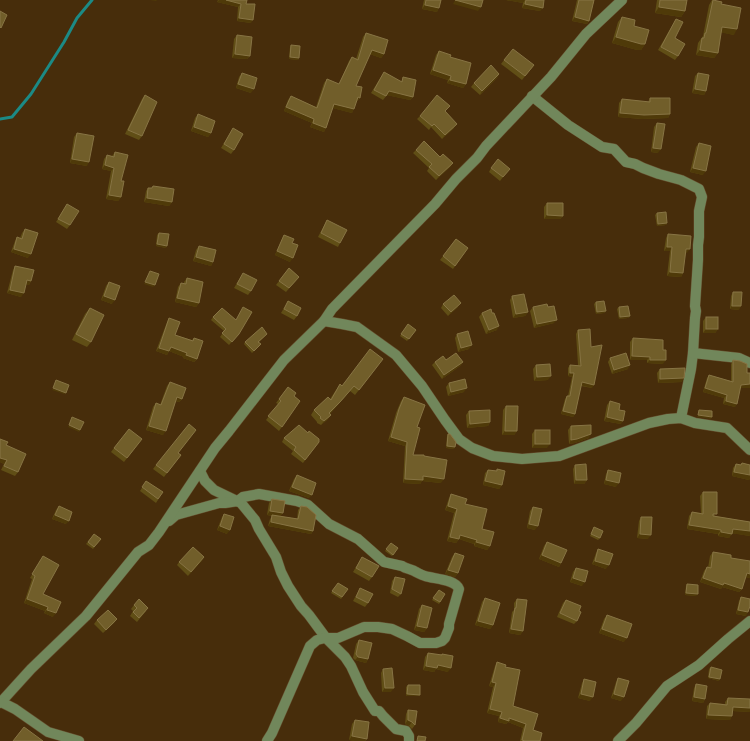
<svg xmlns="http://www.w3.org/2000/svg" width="750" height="741" font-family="'Fira Sans Condensed',sans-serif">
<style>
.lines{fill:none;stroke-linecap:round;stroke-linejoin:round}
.stream{stroke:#1c8a85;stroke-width:3}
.minor-casing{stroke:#644b2b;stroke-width:11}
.minor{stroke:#71875b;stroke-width:10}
.wall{fill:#604e16}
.shaded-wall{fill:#4f3a09}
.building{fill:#715e2a;stroke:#877444}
</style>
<rect width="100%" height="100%" fill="#472d0b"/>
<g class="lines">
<polyline class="stream" points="0,119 12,117 31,94 64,42 77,18 92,0"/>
<g class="minor-casing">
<g id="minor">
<polyline points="532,96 568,125 602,147 614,149 626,162 635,164 643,168 659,174 681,180 699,189 702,197 699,211 699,237 698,245 698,260 695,306 696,311 695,318 693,353 691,369 681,418"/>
<polyline points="324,321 342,324 357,327 396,355 422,386 445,420 459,439 472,448 493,456 522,459 559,456 649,423 668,419 681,418 695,423 727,428 750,450"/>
<polyline points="693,353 739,358 750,363"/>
<polyline points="200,471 205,481 214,490 241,503 255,520 259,529 276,557 281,572 288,586 301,606 309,615 326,638 345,657 351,666 363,692 375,711 379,711 383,716 396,729 406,731 409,736 409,741"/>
<path d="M 169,521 L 176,515 L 219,503 L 225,503 L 238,501 L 243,497 L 259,494 L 297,501 L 308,505 L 329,524 L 358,539 L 384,562 L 402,566 C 406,569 412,569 416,572 C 420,574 421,575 425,576 C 434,579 455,579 459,589 L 449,624 L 449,628 L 445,638 L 442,641 L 436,643 L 420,643 L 407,636 L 392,629 L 378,627 L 364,627 L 338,638 L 325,638 L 317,640 L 310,646 L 272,733 L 267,741"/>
<polyline points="1,702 31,669 86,616 138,552 149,545 159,532 215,448 229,431 284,360 324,321 332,309 435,204 456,179 477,158 486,146 551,77 586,34 622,0"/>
<polyline points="0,703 1,702 15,709 48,732 79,741"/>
<polyline points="618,741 636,723 667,686 699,665 728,639 750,621"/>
</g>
</g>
<use href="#minor" class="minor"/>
</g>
<g class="wall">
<polygon points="218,0 247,0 246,4 251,23 237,21 238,7 217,2"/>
<polygon points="424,0 441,0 437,12 422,9"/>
<polygon points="506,0 544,0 540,11 522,8 523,3"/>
<polygon points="577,0 594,0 589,21 587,24 572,21"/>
<polygon points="657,0 687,0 685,11 681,17 655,13"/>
<polygon points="712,0 721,4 734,35 721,32 718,53 714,58 696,55 698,43 703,36 709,5"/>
<polygon points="622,17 634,26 645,44 641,50 637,50 612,43 618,22"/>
<polygon points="676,19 675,38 678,56 675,60 658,50"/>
<polygon points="366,33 384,54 381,58 370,54 356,86 360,98 357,101 356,101 352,113 333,108 324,132 310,127 312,123 284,111 288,100 291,96 316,107 324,83 327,79 339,84 349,61 352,57 356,59 363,37"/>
<polygon points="237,35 250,56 247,59 232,58 234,39"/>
<polygon points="291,45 299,58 298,60 289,59 290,47"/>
<polygon points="439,51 450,57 466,84 463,88 447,83 448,80 430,74 436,55"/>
<polygon points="504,60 534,65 522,80 501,64"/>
<polygon points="384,72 401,82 403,77 413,97 410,100 387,95 383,100 371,93"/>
<polygon points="242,73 251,93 236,88 239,77"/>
<polygon points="698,73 706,91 704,95 692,93 695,76"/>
<polygon points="499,74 497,78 480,95 471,87 474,83"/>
<polygon points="145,95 142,136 139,140 125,134 142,99"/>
<polygon points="650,98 670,114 668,118 642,119 618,117 619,103 622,99 648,102"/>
<polygon points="445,111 454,128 442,139 431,127 429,130 417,119 420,116"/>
<polygon points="198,114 211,133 208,137 191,131 195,118"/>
<polygon points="657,123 658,153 651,152 654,127"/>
<polygon points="233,128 234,150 231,154 221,148"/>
<polygon points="77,133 87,166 70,163 74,137"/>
<polygon points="699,143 703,175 690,172 696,147"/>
<polygon points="416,150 440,157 453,163 450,167 436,180 427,171 429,168 413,153"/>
<polygon points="115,152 121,181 121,197 118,201 106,199 111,171 102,169 104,159 107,155 112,156"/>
<polygon points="491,168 507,172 500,181 489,172"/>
<polygon points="153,186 172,202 169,206 144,202 146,191 148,188 152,188"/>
<polygon points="547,203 563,216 560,219 544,219 544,207"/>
<polygon points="67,204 70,225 67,229 56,222"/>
<polygon points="657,213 667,223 666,225 657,226 655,215"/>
<polygon points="327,220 340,243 338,247 318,237"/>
<polygon points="25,229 28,258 11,252 15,241 17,237 20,238 22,233"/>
<polygon points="159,233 166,248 156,246 157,235"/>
<polygon points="668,234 687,253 685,253 683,273 681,277 667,276 670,251 664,251 666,238"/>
<polygon points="284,235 292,243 290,262 275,255 282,239"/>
<polygon points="456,239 468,248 453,269 440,260"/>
<polygon points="199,246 213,262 211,266 193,261 196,250"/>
<polygon points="15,266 31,281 29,285 26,284 21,297 7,293 13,270"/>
<polygon points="289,268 299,277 286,292 276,285"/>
<polygon points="243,273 251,291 248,295 234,288"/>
<polygon points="187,278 199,303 196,307 175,302 178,287 181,283 184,284 184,282"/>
<polygon points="109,282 112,304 101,300 106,286"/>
<polygon points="733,292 739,310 730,309 731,296"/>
<polygon points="512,296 528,312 525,316 513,318 510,300"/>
<polygon points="288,301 297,316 294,320 281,313"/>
<polygon points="596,302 606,311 604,313 596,314 594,304"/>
<polygon points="443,304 458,307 448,316 441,308"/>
<polygon points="533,307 548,307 554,323 534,328 530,311"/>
<polygon points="619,307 630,316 628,318 619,319 617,309"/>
<polygon points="90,308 91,342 87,347 72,340 85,314"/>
<polygon points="482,313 497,330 486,334 479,317"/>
<polygon points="213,317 239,334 229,345 220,337 224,331 211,320"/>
<polygon points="706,317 718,329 715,333 703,333 703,321"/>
<polygon points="169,318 175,335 192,340 194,338 197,359 194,362 183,358 184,357 169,351 167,355 156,351 167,322"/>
<polygon points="408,324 416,330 407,341 400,336"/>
<polygon points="578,330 592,388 581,386 575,414 573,417 561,414 565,399 567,396 568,396 572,377 568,376 568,368 570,365 578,365 576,334"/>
<polygon points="267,334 259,342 261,344 252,353 244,344 245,342"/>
<polygon points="457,334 469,349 458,352 455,338"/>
<polygon points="633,338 663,364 647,363 647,360 630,360 630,342"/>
<polygon points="610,358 628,369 612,374 608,362"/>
<polygon points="383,359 355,395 350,391 336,407 330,414 331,415 327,420 321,425 317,423 317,422 311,415 314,410 330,399 340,384 342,386"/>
<polygon points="446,360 463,362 460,366 442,379 432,365 435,362"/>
<polygon points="733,360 747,373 750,388 740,388 735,407 723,404 724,398 703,392 707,378 709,375 731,381 731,364"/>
<polygon points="536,365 548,380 534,381 533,369"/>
<polygon points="660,369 682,382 658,383 657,373"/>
<polygon points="170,382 182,399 179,402 175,401 163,435 146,430 153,407 156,403 160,405 167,386"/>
<polygon points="449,383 464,392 448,396 446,387"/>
<polygon points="288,387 294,396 300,401 279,431 266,420 278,404 276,403"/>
<polygon points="404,397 417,427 413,455 424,456 441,483 422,481 420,484 403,483 405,446 388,441 396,413 401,401"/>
<polygon points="610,401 619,410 621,424 604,421 607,405"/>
<polygon points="506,406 517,431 514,435 502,435 503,410"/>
<polygon points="469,411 490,422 488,426 467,428 466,415"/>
<polygon points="571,426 589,438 575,443 569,444 568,430"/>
<polygon points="196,430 178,453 181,455 164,477 153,469 156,465"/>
<polygon points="535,430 547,448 532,448 532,434"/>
<polygon points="308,433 319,442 303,463 291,454 293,451 282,442 284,438"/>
<polygon points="448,434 454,449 446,448 447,436"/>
<polygon points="142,439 124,462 111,452 114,448"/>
<polygon points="6,445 18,472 15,476 1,470 4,464 0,462"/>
<polygon points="742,463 750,465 750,478 749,480 732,476 733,468 736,464 740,465"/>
<polygon points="575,465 587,480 584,484 574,484 573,469"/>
<polygon points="497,469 502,485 499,489 483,485 485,473 488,470 496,471"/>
<polygon points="608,470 616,487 604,484 606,474"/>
<polygon points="297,475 309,498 289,491 294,479"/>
<polygon points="146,481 163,492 156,503 140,491"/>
<polygon points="703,492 715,516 750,522 750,536 732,533 729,538 718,536 718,534 687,529 689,516 692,512 701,513 700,496"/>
<polygon points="451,494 465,504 482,529 490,546 487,550 474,546 474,544 459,539 456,543 447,541 454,513 445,510 449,498"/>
<polygon points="272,499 283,513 280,516 297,519 298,510 301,506 313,531 311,534 268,526 270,519 272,516 267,515 269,503"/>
<polygon points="59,506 66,524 52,519 56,510"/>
<polygon points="533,507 535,530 527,528 530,511"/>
<polygon points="224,514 227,534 217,530 222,517"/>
<polygon points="641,517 648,539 637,538 639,521"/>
<polygon points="594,527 600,538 598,540 590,536"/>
<polygon points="94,534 101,539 93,549 86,544"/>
<polygon points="547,542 561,563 559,567 539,559 544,546"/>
<polygon points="391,543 398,548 392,556 385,551"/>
<polygon points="598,549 606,569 592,564 596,553"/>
<polygon points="713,552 731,558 750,578 745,577 742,589 739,592 722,587 721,589 700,582 704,571 707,567 708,568 710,556"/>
<polygon points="455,553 458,573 455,577 445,574 452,557"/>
<polygon points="43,556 43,594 53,617 44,613 45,611 24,603 32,579 30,578"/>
<polygon points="204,557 188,576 177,565 179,562"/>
<polygon points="362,557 372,577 369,581 353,572"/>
<polygon points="576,568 582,586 570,582 573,572"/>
<polygon points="395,577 401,594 398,597 390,593 392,581"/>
<polygon points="338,583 348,589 341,599 331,593"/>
<polygon points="687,584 696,596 685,595 686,586"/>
<polygon points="360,588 368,603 365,607 353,601"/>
<polygon points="439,590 445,594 439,604 432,600"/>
<polygon points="741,597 746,616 736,614 739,601"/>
<polygon points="485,598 493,625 490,629 475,625 482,602"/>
<polygon points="517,599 523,631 520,635 509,633 512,612 514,610 514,603"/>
<polygon points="566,600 579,611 577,621 574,624 557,617 563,603"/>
<polygon points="134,605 146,611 137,622 130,616 133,611 131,609"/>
<polygon points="422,605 427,628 424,632 414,630 419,609"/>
<polygon points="607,615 624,642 599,633 604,619"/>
<polygon points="117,619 114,623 103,633 94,624 97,620"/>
<polygon points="359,640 368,659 366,663 355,660 353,658 356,644"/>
<polygon points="428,653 441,655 442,654 448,672 436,669 434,672 423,670 425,657"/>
<polygon points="497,662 505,667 513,706 533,730 540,741 520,741 523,728 508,722 506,724 498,722 499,716 487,713 493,687 489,686 495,666"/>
<polygon points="711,667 719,681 708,678 709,669"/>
<polygon points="383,669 391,692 382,692 381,673"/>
<polygon points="618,678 621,701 611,698 616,682"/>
<polygon points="584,679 590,701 578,698 582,683"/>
<polygon points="696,684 705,699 703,703 692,701 694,688"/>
<polygon points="408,685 420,695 418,696 406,696 406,687"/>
<polygon points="728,698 750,712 733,711 730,720 706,719 707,706 710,703 725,704 725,702"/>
<polygon points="408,710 415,725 412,729 409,726 405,724 406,714"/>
<polygon points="355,720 367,739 365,741 355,741 349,740 352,724"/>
</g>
<g class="shaded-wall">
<polygon points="150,0 157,0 156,1"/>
<polygon points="219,0 226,0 241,4 238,7 217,2"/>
<polygon points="455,0 481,7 478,11 453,4"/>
<polygon points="506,0 525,0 523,3"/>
<polygon points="525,4 543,8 540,11 522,8"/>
<polygon points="425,5 439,8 437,12 422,9"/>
<polygon points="659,7 685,11 681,17 655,13"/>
<polygon points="575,17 589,21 587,24 572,21"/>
<polygon points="239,18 253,20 251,23 237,21"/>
<polygon points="722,27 737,29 734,35 718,32"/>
<polygon points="616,37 645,44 641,50 637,50 612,43"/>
<polygon points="372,50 384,54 381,58 369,54"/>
<polygon points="700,50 718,53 714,58 696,55"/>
<polygon points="235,54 250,56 247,59 232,58"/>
<polygon points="290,57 299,58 298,60 289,59"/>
<polygon points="433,70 451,76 448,80 430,74"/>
<polygon points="499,74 497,78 480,95 482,91"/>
<polygon points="450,80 466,84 463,88 447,83"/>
<polygon points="238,84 254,89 251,93 236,88"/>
<polygon points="695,89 706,91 704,95 692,93"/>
<polygon points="389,91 413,97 410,100 386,95"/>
<polygon points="358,97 360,98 357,101 355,101"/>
<polygon points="334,104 354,109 352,113 332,108"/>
<polygon points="286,107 314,119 312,123 284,111"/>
<polygon points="620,113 670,114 668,118 642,119 618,117"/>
<polygon points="313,123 326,128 324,132 310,127"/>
<polygon points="457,124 454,128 442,139 445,135"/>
<polygon points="194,127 211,133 208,137 191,131"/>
<polygon points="653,148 661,149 658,153 651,152"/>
<polygon points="72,159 89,162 87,166 70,163"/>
<polygon points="453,163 450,167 436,180 439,176"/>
<polygon points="105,165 114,168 111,171 102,169"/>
<polygon points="693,168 706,171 703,175 690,172"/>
<polygon points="109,195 121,197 118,201 106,199"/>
<polygon points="147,198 172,202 169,206 144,202"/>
<polygon points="547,215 563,216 560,219 544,219"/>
<polygon points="667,223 666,225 657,226 658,224"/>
<polygon points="157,244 167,246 166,248 156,246"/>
<polygon points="667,247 672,247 670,251 664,251"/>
<polygon points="14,249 31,254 28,258 11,252"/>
<polygon points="686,249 690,249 687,253 683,252"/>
<polygon points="277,251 293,258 290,262 275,255"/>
<polygon points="196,257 213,262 211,266 193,261"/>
<polygon points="670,272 683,273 681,277 667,276"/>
<polygon points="27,280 31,281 29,285 24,284"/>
<polygon points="145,282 155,285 153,287 144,284"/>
<polygon points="10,290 24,293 21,297 7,293"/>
<polygon points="104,296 115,300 112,304 101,300"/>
<polygon points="177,298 199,303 196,307 175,302"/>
<polygon points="461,303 458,307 448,316 451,312"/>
<polygon points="732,306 741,306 739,310 730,309"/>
<polygon points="606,311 604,313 596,314 597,312"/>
<polygon points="528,312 525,316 513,318 516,314"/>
<polygon points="630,316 628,318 619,319 620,317"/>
<polygon points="557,320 554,323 534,328 537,324"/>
<polygon points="499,326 497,330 486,334 489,330"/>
<polygon points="706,329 718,329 715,333 703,333"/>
<polygon points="472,345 469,349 458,352 461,348"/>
<polygon points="171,347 187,353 184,357 169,351 167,355 156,351 159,348"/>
<polygon points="186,355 197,359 194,362 183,358"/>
<polygon points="632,356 650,357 647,360 630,360"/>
<polygon points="650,360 666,360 663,364 647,363"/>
<polygon points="463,362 460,366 442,379 444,375"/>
<polygon points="630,365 628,369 612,374 614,370"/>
<polygon points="570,373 574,373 572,377 568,376"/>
<polygon points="551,376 548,380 534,381 537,377"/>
<polygon points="684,378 682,382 658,383 660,379"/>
<polygon points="582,382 594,385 592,388 580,385"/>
<polygon points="750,384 750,388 738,388 741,385"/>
<polygon points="354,386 336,407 325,418 329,413"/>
<polygon points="53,388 66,393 64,394 52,390"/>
<polygon points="467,388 464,392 448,396 451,392"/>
<polygon points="705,388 727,395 724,398 703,392"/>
<polygon points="177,397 182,399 179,402 174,400"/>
<polygon points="726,401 737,404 735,407 723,404"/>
<polygon points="563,411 575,414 573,417 561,414"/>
<polygon points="331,415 327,420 321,425 324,421"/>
<polygon points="698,415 712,417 711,419 697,417"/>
<polygon points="607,417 623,421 621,424 604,421"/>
<polygon points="490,422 488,426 467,428 470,424"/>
<polygon points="69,425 80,430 79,432 68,427"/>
<polygon points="149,426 166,431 163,435 146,430"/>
<polygon points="505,431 517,431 514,435 502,435"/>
<polygon points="591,434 589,438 575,443 569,444 571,440"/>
<polygon points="391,437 407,442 405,446 388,441"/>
<polygon points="535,444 550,444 547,448 532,448"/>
<polygon points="447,446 455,447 454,449 446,448"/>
<polygon points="0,458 7,460 4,464 0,462"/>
<polygon points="734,472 750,475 750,478 749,480 732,476"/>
<polygon points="423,476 444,479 441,483 422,481 420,484 403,483 405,479"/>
<polygon points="576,480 587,480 584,484 574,484"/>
<polygon points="606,480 619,483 616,487 604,484"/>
<polygon points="485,481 502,485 499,489 483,485"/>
<polygon points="292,487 312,495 309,498 289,491"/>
<polygon points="448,506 457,509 454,513 445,510"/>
<polygon points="270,511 283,513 280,517 267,515"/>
<polygon points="55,515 69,521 66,524 52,519"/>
<polygon points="271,522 313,531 311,534 268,526"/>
<polygon points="529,524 538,526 535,530 527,528"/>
<polygon points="689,525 721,530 718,534 687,529"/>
<polygon points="220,526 230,530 227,534 217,530"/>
<polygon points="733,529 750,531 750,536 730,533"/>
<polygon points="721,532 732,534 729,538 718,536"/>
<polygon points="640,534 651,535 648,539 637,538"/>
<polygon points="460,535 477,540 474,544 459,539 456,543 447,541 450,537"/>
<polygon points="476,542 490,546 487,550 474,546"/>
<polygon points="542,555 561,563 559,567 539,559"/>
<polygon points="204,557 202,561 188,576 191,572"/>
<polygon points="595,561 609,565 606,569 592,564"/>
<polygon points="448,570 458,573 455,577 445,574"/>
<polygon points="747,573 750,574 750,578 744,577"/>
<polygon points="573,578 585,582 582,586 570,582"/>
<polygon points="703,578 724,583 742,589 739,592 722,587 721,589 700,582"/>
<polygon points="686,593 698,594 696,596 685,595"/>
<polygon points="27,599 48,607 45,611 24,603"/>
<polygon points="47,610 56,613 53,617 44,613"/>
<polygon points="738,610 748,612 746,616 736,614"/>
<polygon points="478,621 493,625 490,629 475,625"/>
<polygon points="417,626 427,628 424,632 414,630"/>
<polygon points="511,629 523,631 520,635 509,633"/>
<polygon points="602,629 627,638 624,642 599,633"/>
<polygon points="358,657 368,659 366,663 355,660"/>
<polygon points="438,665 451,668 448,672 436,669 434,672 423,670 426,666"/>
<polygon points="709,677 720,679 719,681 708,678"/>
<polygon points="492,682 496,683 493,687 489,686"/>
<polygon points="385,688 394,688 391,692 382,692"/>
<polygon points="407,694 420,695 418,696 406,696"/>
<polygon points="581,694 593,697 590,701 578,698"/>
<polygon points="614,694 624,697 621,701 611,698"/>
<polygon points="694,697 705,699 703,703 692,701"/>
<polygon points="733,707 750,708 750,712 730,711"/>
<polygon points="490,709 502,712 499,716 487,713"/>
<polygon points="708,715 732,716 730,720 706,719"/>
<polygon points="500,718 509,718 526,724 523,728 508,722 506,724 498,722"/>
<polygon points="408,720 412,722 409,726 405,724"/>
<polygon points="352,736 367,739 365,741 355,741 349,740"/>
</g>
<g class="building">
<polygon points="226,0 247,0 246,4 255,4 253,20 239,18 241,4"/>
<polygon points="426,0 441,0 439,8 425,5"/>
<polygon points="455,0 483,0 481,7"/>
<polygon points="526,0 544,0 543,8 525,4"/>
<polygon points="579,0 594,0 589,21 575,17"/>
<polygon points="660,0 687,0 685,11 659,7"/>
<polygon points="713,0 722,2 721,4 741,8 737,29 722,27 718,53 700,50 702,38 704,38 705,33 706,33"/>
<polygon points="0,11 7,15 1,28 0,27"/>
<polygon points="622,17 635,20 634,26 649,30 645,44 641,44 616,37"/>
<polygon points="676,19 683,22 675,38 685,44 678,56 661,47"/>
<polygon points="366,33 388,40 384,54 372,50 356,86 362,87 360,98 358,97 354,109 334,104 326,128 313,123 314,119 286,107 291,96 317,108 327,79 339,84 352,57 358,60"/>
<polygon points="237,35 252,37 250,56 235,54"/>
<polygon points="291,45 300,46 299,58 290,57"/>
<polygon points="513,49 534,65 525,76 504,60"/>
<polygon points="439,51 451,55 450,57 471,63 466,84 450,80 451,76 433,70"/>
<polygon points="491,65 499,74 482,91 474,83"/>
<polygon points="384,72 402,82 403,77 416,80 413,97 389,91 386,96 374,90"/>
<polygon points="242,73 257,78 254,89 238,84"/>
<polygon points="698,73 709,75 706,91 695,89"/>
<polygon points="145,95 157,102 142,136 128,130"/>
<polygon points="437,95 450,106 445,111 457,124 445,135 434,124 432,126 420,116"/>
<polygon points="650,98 670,98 670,114 644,115 620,113 622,99 650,102"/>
<polygon points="198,114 215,121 211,133 194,127"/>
<polygon points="657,123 665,124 661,149 653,148"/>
<polygon points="233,128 243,134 234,150 224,144"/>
<polygon points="77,133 94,136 89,162 72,159"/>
<polygon points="424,141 440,157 443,154 453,163 439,176 429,167 432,164 416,150"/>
<polygon points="699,143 711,146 706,171 693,168"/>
<polygon points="115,152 128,155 121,181 124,181 121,197 109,195 114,168 105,165 107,155 114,157"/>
<polygon points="498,159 510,169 503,177 491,168"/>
<polygon points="153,186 174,189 172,202 147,198 148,188 152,188"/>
<polygon points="547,203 563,203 563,216 547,215"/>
<polygon points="67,204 79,211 70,225 58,219"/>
<polygon points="666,212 667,223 658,224 657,213"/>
<polygon points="327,220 347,230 340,243 321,233"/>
<polygon points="25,229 38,233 31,254 14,249 17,237 22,239"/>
<polygon points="159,233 169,234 167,246 157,244"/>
<polygon points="668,234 691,236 690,249 686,249 683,273 670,272 672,247 667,247"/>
<polygon points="284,235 294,239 292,243 298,245 293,258 277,251"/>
<polygon points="456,239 468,248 455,266 443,256"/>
<polygon points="199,246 216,250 213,262 196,257"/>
<polygon points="15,266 34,270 31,281 27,280 24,293 10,290"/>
<polygon points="289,268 299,277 289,288 279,281"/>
<polygon points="150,271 159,274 155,285 145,282"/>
<polygon points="243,273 257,280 251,291 237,284"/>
<polygon points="187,278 203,282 199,303 177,298 181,283 186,284"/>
<polygon points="109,282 120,286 115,300 104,296"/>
<polygon points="733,292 742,292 741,306 732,306"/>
<polygon points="524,294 528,312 516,314 512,296"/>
<polygon points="454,295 461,303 451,312 443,304"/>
<polygon points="288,301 301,308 297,316 284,309"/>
<polygon points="604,301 606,311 597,312 596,302"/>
<polygon points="547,304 548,307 554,306 557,320 537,324 533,307"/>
<polygon points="628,306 630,316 620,317 619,307"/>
<polygon points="243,307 252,312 239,334 232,342 222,333 226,329 213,317 222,308 236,320"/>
<polygon points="90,308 104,315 91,342 76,334"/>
<polygon points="491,309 492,313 494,313 499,326 489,330 482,313"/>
<rect x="706" y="317" width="12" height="12"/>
<polygon points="169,318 180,322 175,335 193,341 194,338 203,341 197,359 186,355 187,353 171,347 169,351 159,348"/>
<polygon points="408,324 416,330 409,339 401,334"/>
<polygon points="262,327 267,334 258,342 261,344 254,351 245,342"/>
<polygon points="590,329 591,347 602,345 594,385 582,382 575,414 563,411 567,396 570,396 574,373 570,373 570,365 581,366 578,330"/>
<polygon points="468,331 472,345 461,348 457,334"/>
<polygon points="633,338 663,340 663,350 666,350 666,360 650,360 650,357 632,356"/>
<polygon points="370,349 383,359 359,390 354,386 340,402 329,413 331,415 324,421 320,418 321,417 314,410 328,397 331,400 340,384 342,386"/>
<polygon points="456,353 463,362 444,375 435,362 443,356 446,360"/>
<polygon points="626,353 630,365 614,370 610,358"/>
<polygon points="733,360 740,361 747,364 747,373 750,373 750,384 741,385 737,404 726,401 727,395 705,388 709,375 733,382"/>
<polygon points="550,364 551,376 537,377 536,365"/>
<polygon points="685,368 684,378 660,379 660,369"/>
<polygon points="465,379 467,388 451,392 449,383"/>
<polygon points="56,380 69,385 66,393 53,388"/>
<polygon points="170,382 186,388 182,399 177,397 166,431 149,426 156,403 161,405"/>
<polygon points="288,387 296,393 294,396 300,401 282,427 268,416 281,401 279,399"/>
<polygon points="404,397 425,405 417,427 420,428 413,455 424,455 424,456 447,460 444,479 423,476 423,480 405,479 407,442 391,437 399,409"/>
<polygon points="610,401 620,404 619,410 625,411 623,421 607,417"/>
<polygon points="506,406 518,406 517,431 505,431"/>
<polygon points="490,410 490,422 470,424 469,411"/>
<polygon points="699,410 712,411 712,417 698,415"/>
<polygon points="72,417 84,422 80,430 69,425"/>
<polygon points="189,424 196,430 178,453 181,455 167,473 156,465"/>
<polygon points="299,425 308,433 309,431 319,439 319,442 305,460 294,450 296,447 284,438"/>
<polygon points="591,425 591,434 577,439 571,440 571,426"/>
<polygon points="129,429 142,439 127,458 114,448"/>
<rect x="535" y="430" width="15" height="14"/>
<polygon points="448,434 450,434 456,442 455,447 447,446"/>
<polygon points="0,439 8,442 6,445 26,454 18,472 4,466 7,460 0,458"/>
<polygon points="742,463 750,465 750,475 734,472 736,464 741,465"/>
<polygon points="586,464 587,480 576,480 575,465"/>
<polygon points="497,469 505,471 502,485 485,481 488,470 497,471"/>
<polygon points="608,470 621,473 619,483 606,480"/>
<polygon points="297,475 316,483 312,495 292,487"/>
<polygon points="146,481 163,492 158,499 142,487"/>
<polygon points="703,492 717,492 717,514 713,514 713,516 750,522 750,531 733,529 732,534 721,532 721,530 689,525 692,512 703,514"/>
<polygon points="451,494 467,499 465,504 487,509 482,529 494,532 490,546 476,542 477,540 460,535 459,539 450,537 457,509 448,506"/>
<polygon points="272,499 285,501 283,513 270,511"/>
<polygon points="59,506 72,512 69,521 55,515"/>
<polygon points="301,506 307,507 316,515 313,531 271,522 272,515 298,519"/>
<polygon points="533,507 542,509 538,526 529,524"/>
<polygon points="224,514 234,517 230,530 220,526"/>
<polygon points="641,517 652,517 651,535 640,534"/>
<polygon points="594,527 603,531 600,538 591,534"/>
<polygon points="94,534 101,539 94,547 88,542"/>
<polygon points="547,542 567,550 561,563 542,555"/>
<polygon points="391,543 398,548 393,555 386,549"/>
<polygon points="193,547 204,557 191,572 179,562"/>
<polygon points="598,549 613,554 609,565 595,561"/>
<polygon points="713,552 731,555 731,558 750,561 750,574 747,573 742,589 724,583 723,585 703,578 707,567 711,568"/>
<polygon points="455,553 464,556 458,573 448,570"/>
<polygon points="43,556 59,565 43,594 61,602 56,613 47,610 48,607 27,599 35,576 32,574"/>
<polygon points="362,557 379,566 372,577 356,568"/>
<polygon points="576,568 588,571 585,582 573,578"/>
<polygon points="395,577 405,579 401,594 392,589"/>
<polygon points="338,583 348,589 342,597 332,591"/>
<polygon points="687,584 698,585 698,594 686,593"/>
<polygon points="360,588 373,594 368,603 356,597"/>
<polygon points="439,590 445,594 440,602 433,598"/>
<polygon points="741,597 750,599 750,606 748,612 738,610"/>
<polygon points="485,598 500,603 493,625 478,621"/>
<polygon points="139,599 148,608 139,618 133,612 137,608 134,605"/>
<polygon points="517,599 527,600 523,631 511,629 515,608 516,608"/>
<polygon points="566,600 581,606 579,611 581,612 577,621 560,613"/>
<polygon points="422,605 432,608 427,628 417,626"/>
<polygon points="108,610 117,619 106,630 97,620"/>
<polygon points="607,615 632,624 627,638 602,629"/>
<polygon points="359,640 372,643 368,659 358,657 356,654"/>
<polygon points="428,653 442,655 442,654 453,656 451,668 438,665 437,668 426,666"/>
<polygon points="497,662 506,665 505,667 520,670 513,706 538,714 533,730 542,733 540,741 525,741 522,740 526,724 509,718 509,721 500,718 502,712 490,709 496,683 492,682"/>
<polygon points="711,667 722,670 720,679 709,677"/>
<polygon points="392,668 394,688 385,688 383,669"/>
<polygon points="618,678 629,681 624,697 614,694"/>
<polygon points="584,679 596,682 593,697 581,694"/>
<polygon points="696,684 707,686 705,699 694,697"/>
<polygon points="408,685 420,685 420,695 407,694"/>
<polygon points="728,698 750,699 750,708 733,707 732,716 708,715 710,703 727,705"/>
<polygon points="408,710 417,711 415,725 412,722 408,720"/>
<polygon points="355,720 369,722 367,739 352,736"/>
<polygon points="24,727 43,741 13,741"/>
<polygon points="418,736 426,737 425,741 417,741"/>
</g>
</svg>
